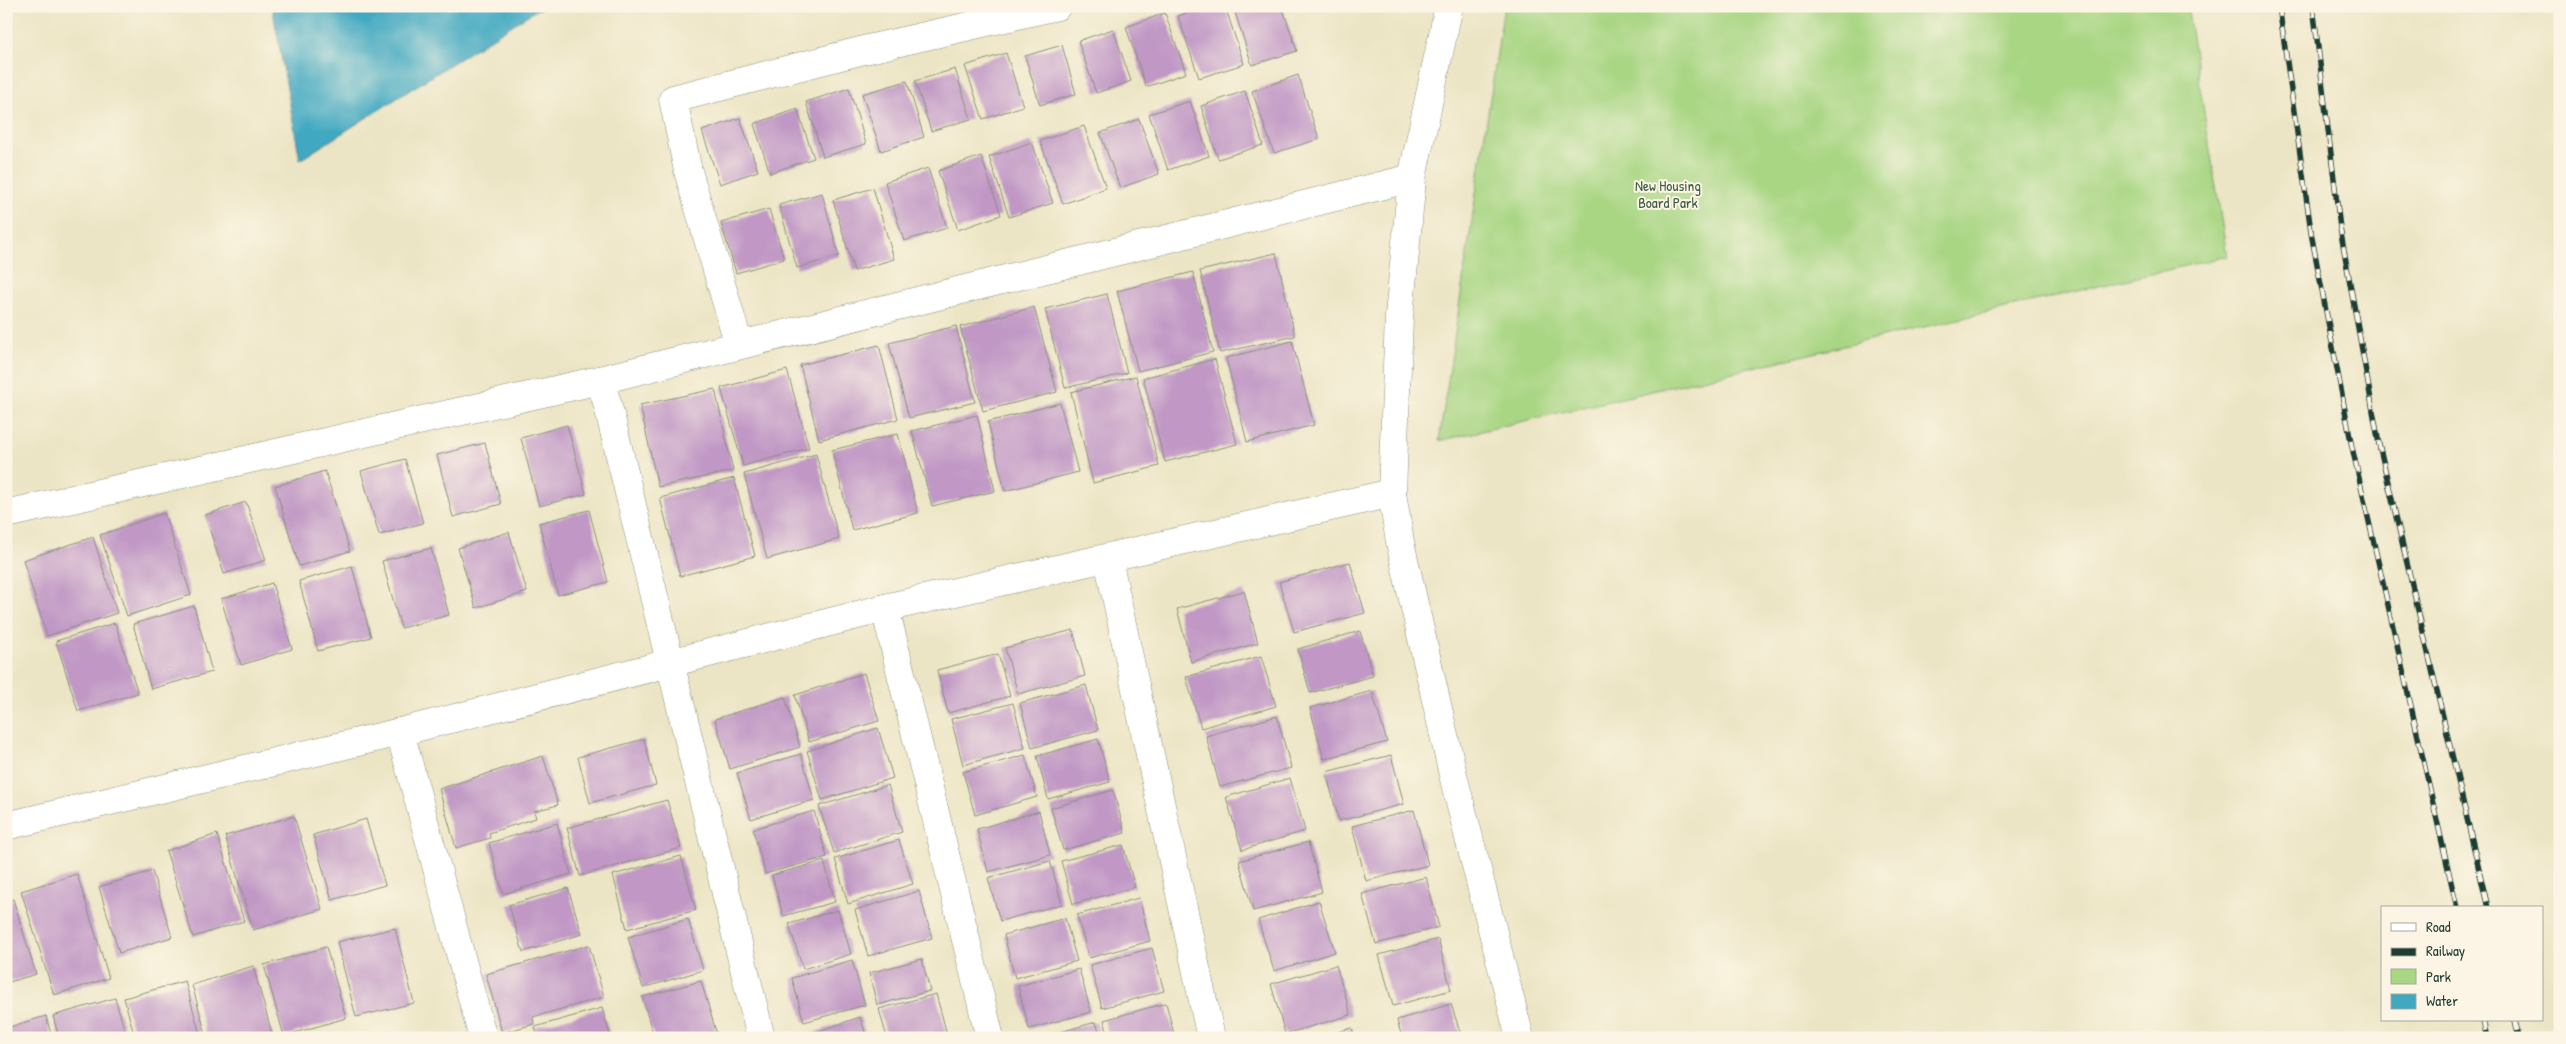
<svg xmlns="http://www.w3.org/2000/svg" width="2566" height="1044" font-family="'Patrick Hand',sans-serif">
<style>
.green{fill:#a8d683;stroke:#648a5c}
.water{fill:#40a8c1;stroke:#30727a}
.building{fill:#c097c5}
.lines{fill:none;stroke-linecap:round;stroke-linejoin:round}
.minor-casing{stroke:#86917c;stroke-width:29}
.minor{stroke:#fff;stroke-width:28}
.rail-casing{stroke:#1f3d34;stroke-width:5.5}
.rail{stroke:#fcf5e5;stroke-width:4;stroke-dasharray:11;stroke-linecap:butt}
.labels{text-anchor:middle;stroke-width:4;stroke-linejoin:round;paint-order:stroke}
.park-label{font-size:15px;fill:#3a5c44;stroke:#fcf5e5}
</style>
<rect width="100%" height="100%" fill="#fcf5e5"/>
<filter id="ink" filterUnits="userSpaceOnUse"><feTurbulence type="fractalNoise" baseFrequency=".02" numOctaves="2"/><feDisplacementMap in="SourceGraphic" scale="10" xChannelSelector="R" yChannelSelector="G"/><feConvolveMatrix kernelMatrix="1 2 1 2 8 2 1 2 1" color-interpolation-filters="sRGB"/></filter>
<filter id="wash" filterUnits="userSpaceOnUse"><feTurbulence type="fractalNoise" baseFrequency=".0096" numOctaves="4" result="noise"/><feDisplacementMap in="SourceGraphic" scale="20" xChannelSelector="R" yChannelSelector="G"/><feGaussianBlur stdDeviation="1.12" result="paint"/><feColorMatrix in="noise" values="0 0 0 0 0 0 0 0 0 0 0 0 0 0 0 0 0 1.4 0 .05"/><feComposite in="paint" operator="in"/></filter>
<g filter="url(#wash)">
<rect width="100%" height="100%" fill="#ece5c5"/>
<polygon class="green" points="1504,6 2187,6 2227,256 1439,441"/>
<polygon class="water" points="272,6 550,6 536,10 300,160"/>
<g id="blocks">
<g class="building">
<polygon points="1208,6 1225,6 1244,64 1199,78 1178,16"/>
<polygon points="1233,6 1282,6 1297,51 1252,65"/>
<polygon points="1165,13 1186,73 1146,87 1126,27"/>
<polygon points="1113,29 1131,81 1096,93 1078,41"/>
<polygon points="1062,45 1076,94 1040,105 1025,56"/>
<polygon points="1006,53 1023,106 983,119 965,66"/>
<polygon points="955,69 971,119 931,131 915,81"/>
<polygon points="1298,75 1319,139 1274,153 1252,91"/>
<polygon points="907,81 924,137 881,151 862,94"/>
<polygon points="849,88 866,144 823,157 806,102"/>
<polygon points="1245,91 1263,145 1218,159 1201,106"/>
<polygon points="1190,101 1209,156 1168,170 1149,114"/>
<polygon points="797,109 814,158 770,173 754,124"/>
<polygon points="740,118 758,171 720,184 702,131"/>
<polygon points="1139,119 1159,174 1120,188 1100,133"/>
<polygon points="1084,126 1106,188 1063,204 1040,141"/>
<polygon points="1032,142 1053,203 1009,217 989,157"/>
<polygon points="981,156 1001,215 958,230 938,171"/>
<polygon points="928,168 947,228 904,241 885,182"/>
<polygon points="873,188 894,259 854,271 833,200"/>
<polygon points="822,193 839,256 797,268 779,205"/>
<polygon points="769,209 784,259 736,273 721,223"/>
<polygon points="1276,253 1295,336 1220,353 1200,271"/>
<polygon points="1193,272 1213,352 1138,371 1117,291"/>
<polygon points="1107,294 1127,373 1065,388 1045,309"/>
<polygon points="1034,307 1057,392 983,411 960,327"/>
<polygon points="956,326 975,402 909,418 889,343"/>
<polygon points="1292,341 1314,425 1247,442 1226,358"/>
<polygon points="879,345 898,419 819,440 800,365"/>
<polygon points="1215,359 1237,444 1165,462 1143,378"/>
<polygon points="787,370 809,448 743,466 721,388"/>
<polygon points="1136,376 1159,466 1093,483 1071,392"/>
<polygon points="715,389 733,471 658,487 640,405"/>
<polygon points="1060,403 1078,472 1005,491 988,422"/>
<polygon points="977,415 995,491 932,506 912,431"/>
<polygon points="567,425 586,494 539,506 521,438"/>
<polygon points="898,434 918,513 852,530 832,450"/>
<polygon points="485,443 501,504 453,517 437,455"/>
<polygon points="816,454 839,539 767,559 744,474"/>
<polygon points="405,459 423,523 379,535 361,471"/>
<polygon points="325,471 350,551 299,566 275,486"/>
<polygon points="734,478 755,556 680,576 660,498"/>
<polygon points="246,502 266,560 224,574 205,515"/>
<polygon points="589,510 608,582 558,595 539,523"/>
<polygon points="164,513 191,595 127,616 100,535"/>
<polygon points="509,532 527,592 476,608 458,548"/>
<polygon points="93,537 117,613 47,636 23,560"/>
<polygon points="431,548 449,615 401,628 382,561"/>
<polygon points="1350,562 1365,613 1294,632 1279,582"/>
<polygon points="352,566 371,637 318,651 299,581"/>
<polygon points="272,583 292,649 241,665 221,599"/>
<polygon points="1244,591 1258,643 1191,662 1177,609"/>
<polygon points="194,606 212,672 151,689 133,624"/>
<polygon points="115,623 138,693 78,711 56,641"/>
<polygon points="1073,630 1085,676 1018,694 1005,648"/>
<polygon points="1360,631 1373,676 1310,693 1298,649"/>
<polygon points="998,654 1010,696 948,713 937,670"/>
<polygon points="1261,656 1276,706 1201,728 1186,677"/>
<polygon points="864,673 879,721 809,742 795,695"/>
<polygon points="1086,685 1098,730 1032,748 1020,703"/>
<polygon points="1372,691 1387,742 1324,759 1310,708"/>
<polygon points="785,697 800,747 730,769 715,719"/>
<polygon points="1013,703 1025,748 963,765 951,719"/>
<polygon points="1277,716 1291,768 1220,787 1206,736"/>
<polygon points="878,728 893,778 822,800 807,751"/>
<polygon points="644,739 656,785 590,803 578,757"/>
<polygon points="1098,739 1110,782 1048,799 1037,756"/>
<polygon points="801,754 814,800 751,819 737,773"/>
<polygon points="1025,755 1037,797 975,815 963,772"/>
<polygon points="1391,755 1404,804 1339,821 1326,772"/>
<polygon points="543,756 558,805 534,811 536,818 489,833 490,838 456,848 439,789"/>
<polygon points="1290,778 1305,831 1242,850 1226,797"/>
<polygon points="888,785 902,832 834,853 819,806"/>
<polygon points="1113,790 1125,833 1063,850 1051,808"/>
<polygon points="667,800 681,848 580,876 567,828"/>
<polygon points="1414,810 1428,865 1366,881 1352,826"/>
<polygon points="814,811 827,857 765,874 753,829"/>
<polygon points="1039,811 1050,855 988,872 977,829"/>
<polygon points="294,816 322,909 253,930 225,836"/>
<polygon points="366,819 385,885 332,900 313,835"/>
<polygon points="557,823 571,874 503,894 489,843"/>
<polygon points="217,834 244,921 193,937 166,851"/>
<polygon points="899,840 913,884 848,904 835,859"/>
<polygon points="1308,842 1322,892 1253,911 1239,861"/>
<polygon points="1123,845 1135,887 1073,904 1061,861"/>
<polygon points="681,856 696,910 627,929 613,875"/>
<polygon points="824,861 835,902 783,916 772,875"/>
<polygon points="1050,861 1062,904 1000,921 988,878"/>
<polygon points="152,871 172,937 119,953 99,887"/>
<polygon points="77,874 109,978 54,995 21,891"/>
<polygon points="1426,877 1439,927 1376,944 1362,894"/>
<polygon points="568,888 582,934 523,952 509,905"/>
<polygon points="919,891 932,938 868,956 855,910"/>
<polygon points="1139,898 1150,941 1089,958 1077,915"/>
<polygon points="13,899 36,974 6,983 6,901"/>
<polygon points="1319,901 1335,952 1274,971 1258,920"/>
<polygon points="838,910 851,954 803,969 789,924"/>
<polygon points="1065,918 1077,961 1015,978 1004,935"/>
<polygon points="688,919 703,970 643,988 628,937"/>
<polygon points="395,928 414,1003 356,1017 337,942"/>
<polygon points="1438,939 1451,990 1393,1006 1379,955"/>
<polygon points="589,945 604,997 533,1017 534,1024 502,1033 486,974"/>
<polygon points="326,947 346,1018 284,1036 264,965"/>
<polygon points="1152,948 1164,991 1102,1008 1090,965"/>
<polygon points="922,959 930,991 877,1005 869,973"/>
<polygon points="852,960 865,1005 804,1022 792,978"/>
<polygon points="1336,965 1351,1015 1285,1034 1271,984"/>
<polygon points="253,966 273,1037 207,1038 192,985"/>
<polygon points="1079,969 1091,1012 1029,1029 1018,986"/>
<polygon points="185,981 201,1038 135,1038 124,998"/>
<polygon points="701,981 717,1035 707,1038 654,1038 642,997"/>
<polygon points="936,994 948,1038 887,1038 879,1009"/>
<polygon points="115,998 127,1038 59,1038 53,1016"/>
<polygon points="1166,1003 1175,1038 1109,1038 1104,1020"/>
<polygon points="1451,1004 1462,1038 1402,1038 1397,1020"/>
<polygon points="602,1008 611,1038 538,1038 535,1027"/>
<polygon points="46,1016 52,1038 6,1038 6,1028"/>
<polygon points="860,1017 867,1038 812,1038 810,1034"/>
<polygon points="1096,1022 1101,1038 1042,1038 1042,1037"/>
<polygon points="1352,1028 1355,1038 1320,1038 1320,1037"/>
</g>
</g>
</g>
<g filter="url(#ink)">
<use href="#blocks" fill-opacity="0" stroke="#86917c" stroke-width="1"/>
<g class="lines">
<g class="minor-casing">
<g id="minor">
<polyline points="739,345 688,171 673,99 864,50 1057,6"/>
<polyline points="600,380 608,406 761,1038"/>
<polyline points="1392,493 1399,317 1412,178 1449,6"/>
<polyline points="6,514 600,380 1412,178"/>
<polyline points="1108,559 1211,1038"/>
<polyline points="885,608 990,1038"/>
<polyline points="400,732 483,1038"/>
<polyline points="6,826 400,732 885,608 1392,493 1400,542 1454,779 1520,1038"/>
</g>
</g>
<use href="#minor" class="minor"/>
<g class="rail-casing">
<g id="rail">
<polyline points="2279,6 2312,238 2352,447 2457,908"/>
<polyline points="2313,6 2340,228 2379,444 2488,908"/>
<polyline points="2483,1020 2487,1038"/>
<polyline points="2515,1020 2519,1038"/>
</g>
</g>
<use href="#rail" class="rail"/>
</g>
</g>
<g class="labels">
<g class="park-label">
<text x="1668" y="191">New Housing<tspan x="1668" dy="17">Board Park</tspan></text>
</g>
</g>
<rect width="2566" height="1044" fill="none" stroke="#fcf5e5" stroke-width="25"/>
<rect x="2381" y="906" width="162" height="115" fill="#fcf5e5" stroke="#a4ab9e"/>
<rect x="2391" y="923" width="25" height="8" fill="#ffffff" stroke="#a4ab9e"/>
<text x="2426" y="932" font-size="15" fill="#1f3d34">Road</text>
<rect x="2391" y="948" width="25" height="8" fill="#1f3d34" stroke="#a4ab9e"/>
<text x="2426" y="956" font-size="15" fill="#1f3d34">Railway</text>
<rect x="2391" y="969" width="25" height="15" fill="#a8d683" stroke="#a4ab9e"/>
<text x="2426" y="982" font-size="15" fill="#1f3d34">Park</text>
<rect x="2391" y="994" width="25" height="15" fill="#40a8c1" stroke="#a4ab9e"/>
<text x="2426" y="1006" font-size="15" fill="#1f3d34">Water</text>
</svg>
